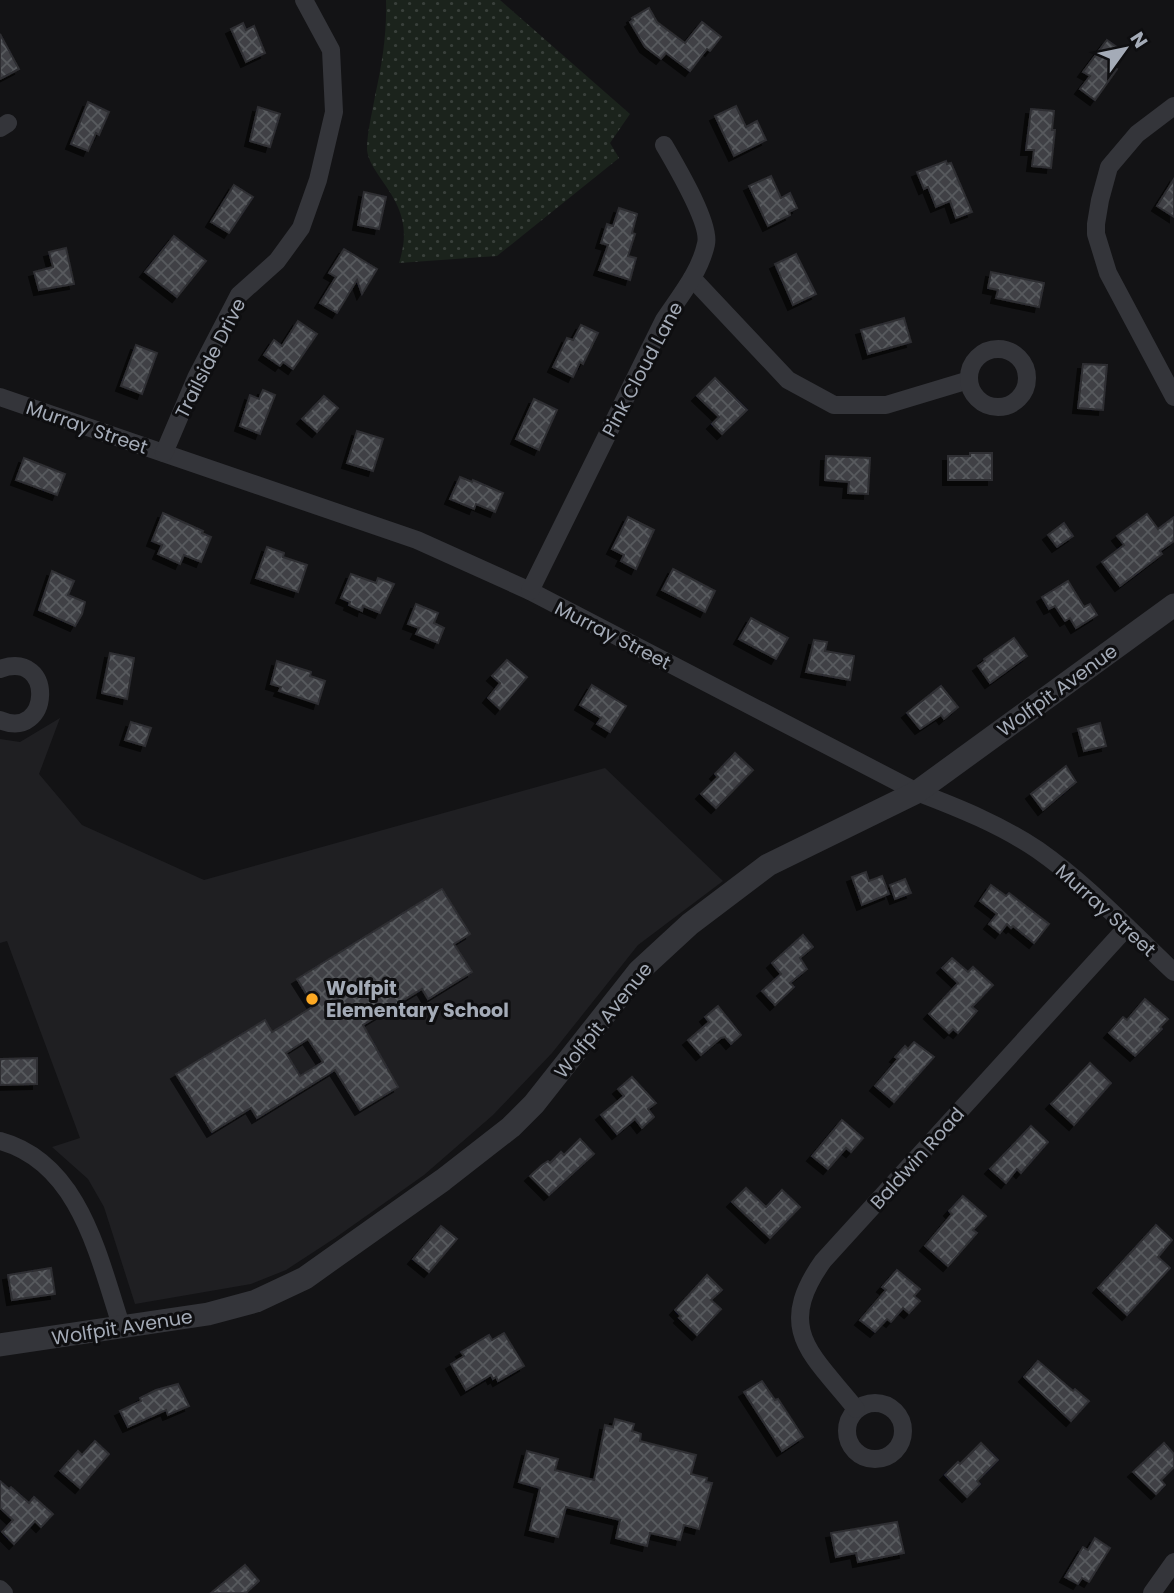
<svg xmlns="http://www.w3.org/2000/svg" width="1174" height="1593" font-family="Poppins,sans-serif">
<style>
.built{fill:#1f1f22}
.park{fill:url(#park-dots)}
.building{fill:url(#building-cross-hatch);stroke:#2d2d31;stroke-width:2;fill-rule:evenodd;filter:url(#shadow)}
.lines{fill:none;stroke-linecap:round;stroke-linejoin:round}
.minor{stroke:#34353a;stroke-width:18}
.tertiary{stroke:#34353a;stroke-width:23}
.poi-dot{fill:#fda923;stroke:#0e0e10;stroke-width:2.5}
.labels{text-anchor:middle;stroke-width:6;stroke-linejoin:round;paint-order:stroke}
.street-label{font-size:19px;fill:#a4abb7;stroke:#0e0e10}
.poi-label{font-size:19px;font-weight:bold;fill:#a4abb7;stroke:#0e0e10;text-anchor:start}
</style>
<defs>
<pattern id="park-dots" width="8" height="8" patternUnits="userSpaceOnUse" patternTransform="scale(1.75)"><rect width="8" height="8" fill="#1b231c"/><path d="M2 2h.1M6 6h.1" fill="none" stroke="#39403b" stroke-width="1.8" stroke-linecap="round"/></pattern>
<pattern id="building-cross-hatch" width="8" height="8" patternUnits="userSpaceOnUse" patternTransform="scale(1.75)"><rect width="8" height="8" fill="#3f4145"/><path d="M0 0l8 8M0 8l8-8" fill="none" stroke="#585a5e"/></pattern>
<filter id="shadow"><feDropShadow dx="-5" dy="5" stdDeviation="0" flood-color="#0009"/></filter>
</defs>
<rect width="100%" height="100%" fill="#131315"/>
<polygon class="built" points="60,718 39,774 82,825 204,880 605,768 723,881 638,945 552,1053 493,1115 424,1175 335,1238 286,1270 251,1284 135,1304 104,1207 88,1179 52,1147 80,1138 7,941 0,943 0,739 20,742"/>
<path class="park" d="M 386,0 L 500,0 L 630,114 L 610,143 L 619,158 L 497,256 L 399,263 C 410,228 402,208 381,179 C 375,170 368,160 367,150 C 367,132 372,114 375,96 C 382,65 387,33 386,0 Z"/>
<g class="building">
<polygon points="649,8 657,22 685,43 702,22 721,37 710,51 707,49 690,71 666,53 661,59 645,47 630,22 633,20 632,18"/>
<polygon points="243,23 246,30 254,26 265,53 246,62 231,29"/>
<polygon points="0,34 19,69 0,79"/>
<polygon points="1107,40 1125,53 1115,68 1117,69 1095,100 1080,89 1090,76 1083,72"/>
<polygon points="88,102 109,112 99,135 96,133 88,151 71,144"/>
<polygon points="736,106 746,127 757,121 766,140 734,156 715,116"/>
<polygon points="258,107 280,114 270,147 250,141"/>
<polygon points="1031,109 1054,111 1052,130 1055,130 1051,168 1032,166 1034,150 1026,150"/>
<polygon points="946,161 947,164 951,163 972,212 956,218 950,201 936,207 928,187 924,189 917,172"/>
<polygon points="771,176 781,198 790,193 797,208 789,212 790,215 768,226 749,186"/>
<polygon points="1174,179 1174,217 1157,206"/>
<polygon points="234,185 253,197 229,233 211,222"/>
<polygon points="364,192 386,197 379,229 358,225"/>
<polygon points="619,208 637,214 632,233 635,234 628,256 636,258 630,280 599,270 608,245 601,243 607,224 613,226"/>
<polygon points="174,236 206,261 177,297 145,272"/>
<polygon points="66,248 74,284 39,290 34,272 53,267 49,252"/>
<polygon points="344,249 377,269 362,294 357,280 337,313 320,303 336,277 329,273"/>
<polygon points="796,254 816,294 793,305 775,264"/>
<polygon points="991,272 1044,283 1039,307 996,298 998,290 988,288"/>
<polygon points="904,318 911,342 868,354 861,330"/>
<polygon points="298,321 317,334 293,369 283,362 280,366 264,355 274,340 282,346"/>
<polygon points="581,325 598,333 583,364 580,362 573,377 553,367 567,338 573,340"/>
<polygon points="136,345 157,353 142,394 121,386"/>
<polygon points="1083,364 1107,365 1103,410 1078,408"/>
<polygon points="715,378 747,410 722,434 712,424 719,417 697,396"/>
<polygon points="263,390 275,395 260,434 240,426 250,395 259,399"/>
<polygon points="324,396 338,408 317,432 302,419"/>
<polygon points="534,399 557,410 539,450 516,439"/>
<polygon points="357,431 383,439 373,471 347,463"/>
<polygon points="970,453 992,453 992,480 948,480 948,456 970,456"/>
<polygon points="826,456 870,458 868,494 848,493 849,482 825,480"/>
<polygon points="24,458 65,474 57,495 16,480"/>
<polygon points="460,477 472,482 473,480 503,493 495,512 476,504 474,509 450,499"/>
<polygon points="163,513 203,531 202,533 211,537 201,562 184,555 180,564 158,554 162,545 152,541"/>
<polygon points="1147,514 1158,529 1174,517 1174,541 1160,551 1162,554 1120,586 1102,562 1124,545 1117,536"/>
<polygon points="628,517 654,530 636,569 621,561 624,555 612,549"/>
<polygon points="1064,523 1073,536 1057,547 1048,535"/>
<polygon points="267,547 284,553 283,557 307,565 298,592 256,578"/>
<polygon points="673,569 715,591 705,612 662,590"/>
<polygon points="52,571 74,581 68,595 85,602 82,614 75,626 39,610"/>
<polygon points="351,574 376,583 378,578 394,584 380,613 363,606 362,611 349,605 350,602 341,598"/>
<polygon points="1068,581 1084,607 1090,604 1097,615 1076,628 1070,618 1065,621 1055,606 1049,609 1042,597"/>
<polygon points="416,604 438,613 434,623 444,628 438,643 416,634 419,628 408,624"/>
<polygon points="751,618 788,638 776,659 739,639"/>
<polygon points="1014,638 1027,656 990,683 978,666 985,661 984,659"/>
<polygon points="814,640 827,642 825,651 854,656 850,680 806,672"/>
<polygon points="110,653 134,658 127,699 102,693"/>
<polygon points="507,660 527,677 500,709 488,698 500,683 492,676"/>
<polygon points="277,661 311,672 310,676 325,681 318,704 279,691 281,687 271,684"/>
<polygon points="592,685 626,706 610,732 597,724 601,718 580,705"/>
<polygon points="941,686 958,707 944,719 941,715 920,729 907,713"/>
<polygon points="131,722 151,728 145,746 125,740"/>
<polygon points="1100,723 1106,746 1084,751 1078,729"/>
<polygon points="735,753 753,770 716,808 701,794 718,777 715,774"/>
<polygon points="1066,766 1076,782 1043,810 1031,794"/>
<polygon points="866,872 869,881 882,876 889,894 862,905 852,877"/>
<polygon points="905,879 911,893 895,899 890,885"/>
<polygon points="991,885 1006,896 1009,893 1049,924 1034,943 1013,926 1011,928 1007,924 1000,933 989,924 997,914 980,901"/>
<path d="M 442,889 L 470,934 L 454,944 L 472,972 L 428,999 L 422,989 L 363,1025 L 398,1087 L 360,1110 L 335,1070 L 257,1118 L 251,1108 L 212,1132 L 176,1074 L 265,1020 L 272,1032 L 314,1006 L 297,979 ZM 308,1039 L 323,1062 L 300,1076 L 286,1053 Z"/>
<polygon points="803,935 813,947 800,958 807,969 790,983 794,987 775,1005 762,991 781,974 772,963"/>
<polygon points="952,958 968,972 973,967 993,985 972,1007 977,1011 958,1033 953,1029 949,1033 929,1014 958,983 942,968"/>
<polygon points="1145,999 1168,1019 1160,1027 1162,1029 1135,1056 1109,1033 1123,1017 1127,1020"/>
<polygon points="718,1006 741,1035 731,1044 725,1037 721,1038 701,1055 688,1040 709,1022 705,1017"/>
<polygon points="914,1042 934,1057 894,1102 875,1086 898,1059 895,1057 905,1046 908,1049"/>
<polygon points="37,1058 37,1084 0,1085 0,1059"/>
<polygon points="1090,1063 1111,1083 1074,1125 1051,1104"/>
<polygon points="632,1077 656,1103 648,1109 654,1117 642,1128 635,1119 617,1134 601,1115 624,1096 618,1089"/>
<polygon points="842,1120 863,1138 851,1152 846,1148 828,1169 812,1156"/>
<polygon points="1031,1126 1048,1142 1021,1173 1017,1169 1006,1183 990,1169"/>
<polygon points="580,1139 594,1154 549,1195 530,1176 542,1165 548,1161 550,1163 561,1152 564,1155"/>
<polygon points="746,1188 766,1207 782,1190 800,1207 770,1238 732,1202"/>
<polygon points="963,1196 986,1216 973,1230 977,1233 948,1266 925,1246 952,1214 949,1211"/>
<polygon points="1156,1225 1172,1240 1158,1257 1170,1268 1127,1315 1098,1288"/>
<polygon points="441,1226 457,1239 429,1272 413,1259"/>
<polygon points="51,1268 55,1294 12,1300 8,1275"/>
<polygon points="897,1270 920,1289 914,1296 920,1301 909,1313 903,1308 891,1322 887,1319 875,1332 860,1320 886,1290 882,1287"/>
<polygon points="707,1275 722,1290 711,1300 721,1309 697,1335 679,1318 681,1316 675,1310"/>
<polygon points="504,1333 524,1366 498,1381 496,1377 493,1379 491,1375 466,1390 451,1364 464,1356 461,1352 489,1335 492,1340"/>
<polygon points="1038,1361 1073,1391 1075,1389 1089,1401 1071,1421 1024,1377"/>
<polygon points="762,1381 775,1400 778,1399 803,1437 782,1451 744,1392"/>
<polygon points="178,1384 189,1406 168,1415 166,1410 128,1427 120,1411 141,1401 140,1398 156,1390"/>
<polygon points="615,1419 634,1424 632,1431 641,1434 640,1441 696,1455 691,1474 707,1478 706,1482 712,1483 699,1529 684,1525 680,1540 650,1533 647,1546 616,1538 620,1520 566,1507 558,1537 530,1530 540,1488 519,1482 527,1451 558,1459 555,1470 594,1480 605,1425 613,1427"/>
<polygon points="95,1441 109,1454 80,1488 60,1471 78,1451 82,1455"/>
<polygon points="981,1443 998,1460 977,1481 980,1484 967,1497 945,1475 958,1462 960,1464"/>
<polygon points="1164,1443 1174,1454 1174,1467 1161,1480 1165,1485 1156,1494 1133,1472"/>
<polygon points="0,1481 9,1489 11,1487 29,1503 34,1497 53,1514 41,1527 35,1521 14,1544 2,1532 13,1520 0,1508"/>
<polygon points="897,1522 904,1553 858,1562 856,1553 836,1557 831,1533"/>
<polygon points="1095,1538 1110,1548 1089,1582 1082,1578 1078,1584 1065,1577 1083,1547 1088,1550"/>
<polygon points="245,1565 259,1581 246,1593 211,1593"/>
</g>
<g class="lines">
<g class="minor">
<polyline points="1174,106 1137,134 1109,167 1100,200 1096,224 1096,234 1108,273 1174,397"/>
<polyline points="0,128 8,123"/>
<polyline points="692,278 788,380 834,405 886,405 969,380"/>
<circle cx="998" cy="378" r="29"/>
<path d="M 0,397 L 417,540 L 530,591 L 917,792 C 959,808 1001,825 1038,850 C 1088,885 1130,931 1174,972"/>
<polyline points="164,453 196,378 239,295 277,261 301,228 318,180 334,112 331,50 304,0"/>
<path d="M 530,591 L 664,320 C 680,296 700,272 706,244 C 711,224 675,164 664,145"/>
<path d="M 0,669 C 56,649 51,742 0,720"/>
<path d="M 0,1141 C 81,1163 99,1260 122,1328"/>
<circle cx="875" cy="1431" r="28"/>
<path d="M 856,1409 C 812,1354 774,1330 823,1261 L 1127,927"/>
<polyline points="0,1589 4,1593"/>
<polyline points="1152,1593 1174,1562"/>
</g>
<polyline class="tertiary" points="0,1345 208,1314 256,1301 305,1278 443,1180 511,1127 534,1104 639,971 690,924 768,865 917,792 1174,605"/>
</g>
<circle class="poi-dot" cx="312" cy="999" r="7"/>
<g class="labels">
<g class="street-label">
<text transform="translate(210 358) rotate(-63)" y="7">Trailside Drive</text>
<text transform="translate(642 369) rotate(-62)" y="7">Pink Cloud Lane</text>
<text transform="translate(87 427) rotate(19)" y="7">Murray Street</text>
<text transform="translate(613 635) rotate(27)" y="7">Murray Street</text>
<text transform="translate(1057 690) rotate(-36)" y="7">Wolfpit Avenue</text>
<text transform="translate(1106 910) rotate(42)" y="7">Murray Street</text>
<text transform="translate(603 1020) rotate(-51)" y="7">Wolfpit Avenue</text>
<text transform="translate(917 1158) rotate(-48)" y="7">Baldwin Road</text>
<text transform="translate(122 1327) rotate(-9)" y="7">Wolfpit Avenue</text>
</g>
<g class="poi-label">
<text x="326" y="995">Wolfpit<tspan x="326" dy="22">Elementary School</tspan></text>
</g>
</g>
<g transform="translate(1125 49) rotate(57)" stroke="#0e0e10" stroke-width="5" paint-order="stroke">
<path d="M0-5L12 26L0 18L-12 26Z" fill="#a4abb7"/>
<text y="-10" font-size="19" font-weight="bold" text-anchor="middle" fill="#a4abb7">N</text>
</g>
</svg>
